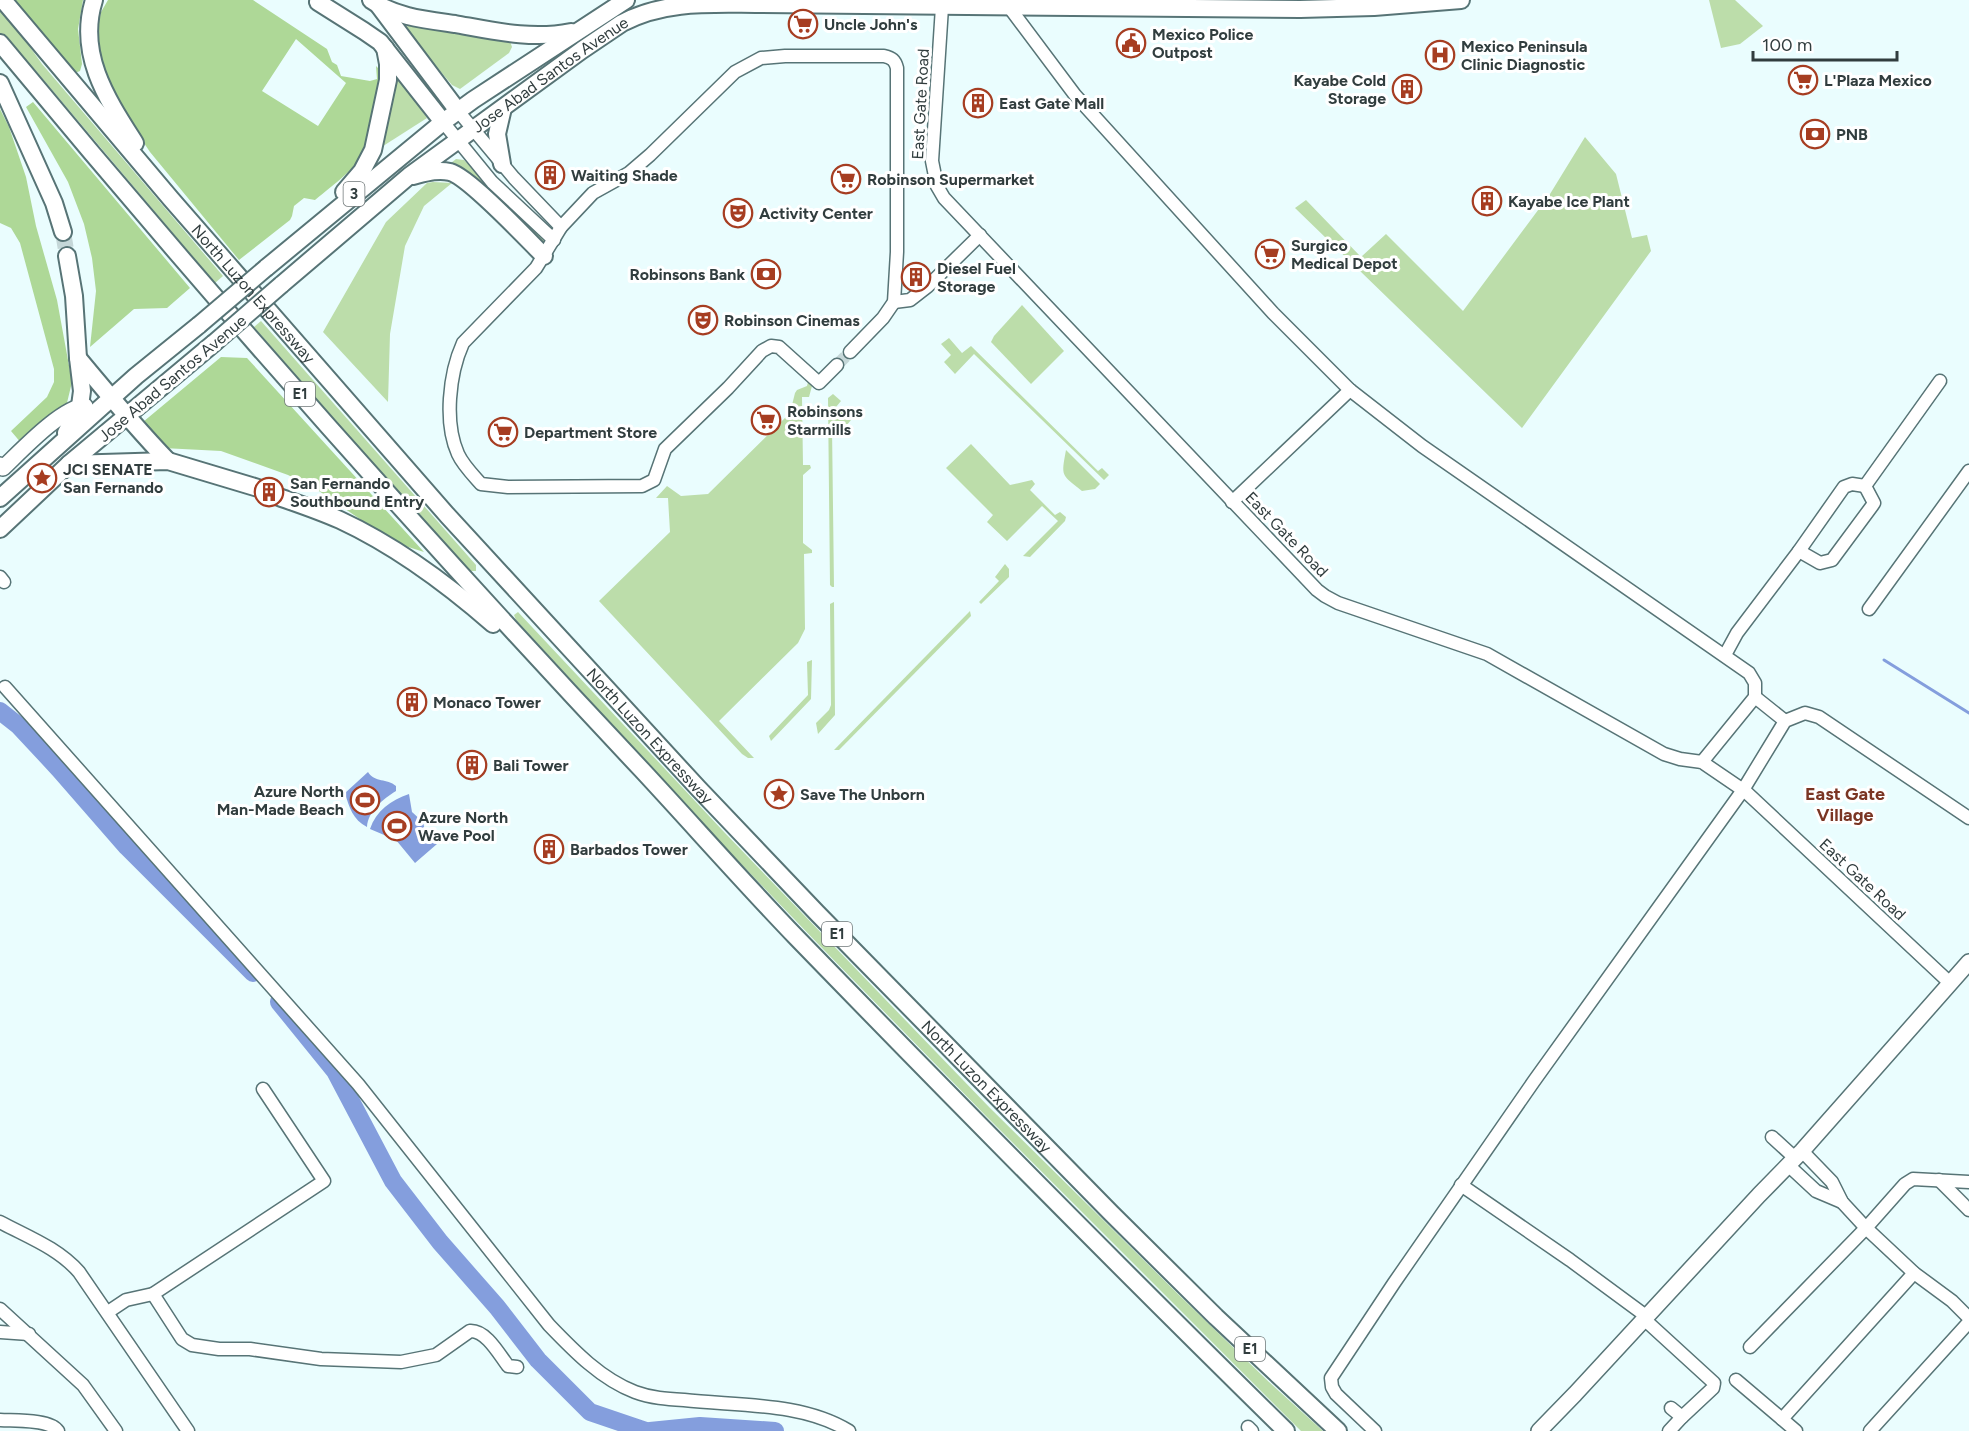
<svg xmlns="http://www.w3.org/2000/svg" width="1969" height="1431" font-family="Figtree,sans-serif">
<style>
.green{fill:#bcddaa}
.forest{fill:#aed897;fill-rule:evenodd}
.water{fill:#849edd}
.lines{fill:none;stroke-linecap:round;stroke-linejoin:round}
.stream{stroke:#849edd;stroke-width:3}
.river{stroke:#849edd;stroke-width:18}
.minor-tunnel{stroke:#c5d7d8;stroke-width:12;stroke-dasharray:12 6;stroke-linecap:butt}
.highway-tunnel{stroke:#c5d7d8;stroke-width:16;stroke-dasharray:16 8;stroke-linecap:butt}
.minor-casing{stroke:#577476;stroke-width:15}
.major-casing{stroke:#577476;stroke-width:18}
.highway-casing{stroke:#577476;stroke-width:20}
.minor{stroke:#fff;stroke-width:12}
.major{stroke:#fff;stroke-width:15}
.highway{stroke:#fff;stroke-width:16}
.highway-bridge-casing{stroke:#577476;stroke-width:20;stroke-linecap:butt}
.highway-bridge{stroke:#fff;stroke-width:16}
.labels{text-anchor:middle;stroke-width:6;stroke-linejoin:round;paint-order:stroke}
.shield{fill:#fff;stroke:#6f7778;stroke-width:1.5}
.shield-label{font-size:15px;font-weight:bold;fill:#313d3e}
.poi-label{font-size:16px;font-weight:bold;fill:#313d3e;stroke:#fff;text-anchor:start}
.street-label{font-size:16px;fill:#313d3e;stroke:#fff}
.neighbourhood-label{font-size:18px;font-weight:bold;fill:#7a3523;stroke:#fff}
</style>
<rect width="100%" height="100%" fill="#eafdfe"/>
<g class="green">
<polygon points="1709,0 1735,0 1763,26 1740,44 1721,48"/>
<polygon points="0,5 42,64 223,276 215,283 36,71 0,33"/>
<polygon points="409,25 510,41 512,47 509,53 460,89 452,85 407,32 406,27"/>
<polygon points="395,73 427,118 380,148"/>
<polygon points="1585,137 1616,174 1632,238 1647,235 1651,251 1522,428 1295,208 1306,200 1361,257 1386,234 1463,311 1550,194"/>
<polygon points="456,159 464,160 547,241 545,246 450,166 451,163"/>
<polygon points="433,182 452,183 424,206 405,246 390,334 388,402 323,332 386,222 427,183"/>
<polygon points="1022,305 1064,351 1031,384 991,342 994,336"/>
<polygon points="261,321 476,565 476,571 470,571 322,406 254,327"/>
<polygon points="949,338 962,353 971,346 1098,471 1102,468 1109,475 1104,480 974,354 955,374 944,362 951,355 941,344"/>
<polygon points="808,382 812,386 809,397 802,397 803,465 810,465 811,468 803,475 803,543 812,550 812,553 804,554 805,629 798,643 719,721 754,758 748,758 742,754 599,601 670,532 668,498 656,498 667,486 681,496 708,494 790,413 795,393 797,390 807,386"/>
<polygon points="833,394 841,401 836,407 851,420 846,426 832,427 834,587 832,587 830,585 828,398"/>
<polygon points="971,444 1010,485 1032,480 1035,484 1030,490 1055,515 1060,512 1066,517 1065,521 1030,557 1023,556 1058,521 1042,506 1007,541 987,522 993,515 946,468"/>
<path d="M 1066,450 L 1100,484 L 1095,489 L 1082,491 C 1061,474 1061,477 1066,450 Z"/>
<polygon points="1005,564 1009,569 1009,577 981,604 979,602 999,581 995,577"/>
<polygon points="834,602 835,715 818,734 816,723 829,710 831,705 830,604"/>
<polygon points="970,611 971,616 839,750 834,750"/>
<polygon points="518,612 725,833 990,1108 1182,1298 1269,1382 1323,1431 1301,1431 985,1115 823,949 719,841 516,620 514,615"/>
<polygon points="812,660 811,699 771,741 769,736 808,695 807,662"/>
</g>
<g class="forest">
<polygon points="10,0 83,0 78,29 82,64 80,71 75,73 42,39"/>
<path d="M 108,0 L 253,0 L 327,49 L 332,62 L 337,65 L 341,76 L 370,81 L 377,79 L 376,66 L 382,72 C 378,95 376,120 369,142 C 361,166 334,184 315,200 L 304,198 L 294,206 L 292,216 L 290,220 L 239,260 L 150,152 L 122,110 L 97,55 L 97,32 L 101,12 ZM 296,39 L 346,83 L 318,126 L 262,91 Z"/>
<polygon points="33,102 190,288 167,308 134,309 90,347 96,291 92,258 84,224 68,182 26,107"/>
<polygon points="0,109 9,127 26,177 36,226 57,300 72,382 66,407 22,444 11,431 47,397 54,382 54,369 20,243 11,228 0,223"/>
<polygon points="221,357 247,358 424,552 402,545 373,528 316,489 288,475 221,451 163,448 144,428 143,422"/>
</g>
<g class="water">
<path d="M 368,772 C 375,783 387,778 396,786 L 396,791 C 383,799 368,811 367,827 C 353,820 349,807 345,793 Z"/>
<path d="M 409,794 L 412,812 L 423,822 L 426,835 L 434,840 L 437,844 L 415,863 L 396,840 L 370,829 C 376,811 391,800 409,794 Z"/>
</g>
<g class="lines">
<polyline class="stream" points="1884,660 1969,713"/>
<g class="river">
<polyline points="0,711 19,726 59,769 127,847 253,973"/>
<polyline points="279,1002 335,1071 393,1181 440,1242 497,1307 538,1360 590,1412 646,1431"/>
<polyline points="650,1431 700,1426 775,1431"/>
</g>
<polyline class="minor-tunnel" points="837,365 850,352"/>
<g class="highway-tunnel">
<polyline points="63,232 67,256"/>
<polyline points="258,488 279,497"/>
</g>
<g class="minor-casing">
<g id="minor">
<polyline points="942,7 932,161 937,186 944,198 1317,590 1325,596 1338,603 1487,654 1664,754 1680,759 1702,762 1746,792 1950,983"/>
<polyline points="1009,7 1075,95 1273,313 1350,390 1422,446 1749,673 1755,683 1755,697 1702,762"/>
<polyline points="458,111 514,178 561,227"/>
<polyline points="443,122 492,182 554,240"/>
<polyline points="894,302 910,300 928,286 980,235"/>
<path d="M 837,365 L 819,383 L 779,347 L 771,346 L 762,351 L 728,388 L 665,449 L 654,480 L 642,486 L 508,487 L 481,484 C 473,475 463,465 458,454 C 444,423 449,374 463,343 L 536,268 L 561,227 L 593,193 L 629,173 L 650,155 L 735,72 L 761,58 L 785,56 L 884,56 C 892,58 895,60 897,68 L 897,252 L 894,302 L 883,318 L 850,352"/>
<polyline points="1865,486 1940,381"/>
<polyline points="1232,502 1350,390"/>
<polyline points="1799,551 1820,563 1832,560 1872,506 1874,503 1865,486"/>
<polyline points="0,577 4,582"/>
<polyline points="1869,609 1969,471"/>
<polyline points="1725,655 1737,633 1799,551 1844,487 1852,484 1865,486"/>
<path d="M 5,687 L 358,1084 L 549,1325 C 574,1351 601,1379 635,1392 C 651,1398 667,1399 684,1400 C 738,1406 802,1402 849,1431"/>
<polyline points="1755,697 1785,721"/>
<polyline points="1772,1137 1795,1158"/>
<polyline points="1802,1151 1832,1182 1842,1202 1866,1228 1914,1273 1952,1301 1969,1318"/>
<polyline points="1788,1165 1816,1191 1842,1202"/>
<polyline points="1939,1180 1969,1210"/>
<polyline points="1461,1185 1570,1260 1646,1316"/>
<path d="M 0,1222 C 28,1237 58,1248 79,1272 L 188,1431"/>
<path d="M 153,1294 L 182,1339 L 192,1345 L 219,1349 L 250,1349 L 321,1359 L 401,1362 L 436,1355 L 470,1331 C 486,1330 499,1354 508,1366 L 517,1367"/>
<polyline points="0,1309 83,1385 116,1431"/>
<polyline points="108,1312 126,1300 153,1294 324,1181 263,1089"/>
<polyline points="1644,1319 1714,1383 1713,1388 1682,1417 1671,1408"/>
<polyline points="0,1332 29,1334"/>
<polyline points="1750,1347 1866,1228 1905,1184 1913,1179 1969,1182"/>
<polyline points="1736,1380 1782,1419"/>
<path d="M 0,1420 C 14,1421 50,1419 58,1431"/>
<polyline points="1248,1427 1252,1431"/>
<polyline points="1375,1431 1336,1394 1332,1387 1331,1378 1394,1283 1534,1081 1743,790 1785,721 1805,713 1819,717 1969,818"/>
<polyline points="1669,1431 1682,1417"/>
<polyline points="1796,1431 1782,1419 1914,1273"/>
<polyline points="1870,1431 1969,1322"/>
</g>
</g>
<g class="major-casing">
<g id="major">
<path d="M 0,465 L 3,468 C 20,452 62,407 85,406"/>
<polyline points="1539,1431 1575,1394 1759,1195 1802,1151 1969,962"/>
</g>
</g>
<g class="highway-casing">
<g id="highway">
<path id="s1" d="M 3,0 L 171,199 L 447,515 L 698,788 L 817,913 L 1111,1213 L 1216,1317 L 1338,1431"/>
<path d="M 94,0 C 77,54 107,99 135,143"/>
<path d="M 371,0 C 395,17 427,20 455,24 C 494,31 532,40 571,32"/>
<polyline points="318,2 364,31 380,42 443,122"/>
<polyline points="379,6 458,111"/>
<path d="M 0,43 C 206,292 420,534 642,770 C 694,826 744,883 797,938 C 958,1104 1121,1269 1286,1431"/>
<polyline points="0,83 54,203 63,232"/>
<polyline points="502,164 497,134 503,108"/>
<path d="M 413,176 C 425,173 437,169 450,172 C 469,177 527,239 544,256"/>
<polyline points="344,192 362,171 373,150 388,80 388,64 385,48"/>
<polyline points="266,268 443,122 473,100 626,0"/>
<path id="s2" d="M 281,285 L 409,176 L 582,50 L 622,23 C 665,0 713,4 759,4 L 1300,9 L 1374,7 L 1461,0"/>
<path d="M 78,358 C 107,393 136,428 168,461"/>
<polyline points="66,433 80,406 82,391 78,358 74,296 67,256"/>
<polyline points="69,464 168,461 258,488"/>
<path d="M 279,497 C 299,504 320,511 340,520 C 396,546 446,583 493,624"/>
<polyline points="0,498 136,376 199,325"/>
<polyline points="0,529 69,464 214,343"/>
</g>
</g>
<use href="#minor" class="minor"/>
<use href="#major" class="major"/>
<use href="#highway" class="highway"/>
<g class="highway-bridge-casing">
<g id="highway-bridge">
<polyline points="199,325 266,268"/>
<polyline points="214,343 281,285"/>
</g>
</g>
<use href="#highway-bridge" class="highway-bridge"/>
</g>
<defs>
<g id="supermarket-ring" transform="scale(1.5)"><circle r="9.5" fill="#fff" stroke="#a63d21" stroke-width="1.5"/><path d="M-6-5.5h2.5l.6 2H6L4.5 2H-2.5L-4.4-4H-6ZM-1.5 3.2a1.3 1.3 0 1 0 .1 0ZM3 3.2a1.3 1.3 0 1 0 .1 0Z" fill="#a63d21"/></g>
<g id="civic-ring" transform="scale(1.5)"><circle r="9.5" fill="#fff" stroke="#a63d21" stroke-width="1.5"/><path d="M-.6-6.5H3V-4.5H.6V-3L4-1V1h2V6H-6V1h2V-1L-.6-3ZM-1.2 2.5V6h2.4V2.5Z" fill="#a63d21"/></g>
<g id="hospital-ring" transform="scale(1.5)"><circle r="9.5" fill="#fff" stroke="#a63d21" stroke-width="1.5"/><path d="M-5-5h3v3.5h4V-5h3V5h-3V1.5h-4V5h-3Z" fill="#a63d21"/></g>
<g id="building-ring" transform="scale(1.5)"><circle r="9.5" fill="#fff" stroke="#a63d21" stroke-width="1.5"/><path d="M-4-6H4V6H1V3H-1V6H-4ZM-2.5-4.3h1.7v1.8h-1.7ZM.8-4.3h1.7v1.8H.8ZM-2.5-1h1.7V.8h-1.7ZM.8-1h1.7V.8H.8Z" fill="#a63d21"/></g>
<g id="bank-ring" transform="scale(1.5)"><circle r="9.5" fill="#fff" stroke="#a63d21" stroke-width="1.5"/><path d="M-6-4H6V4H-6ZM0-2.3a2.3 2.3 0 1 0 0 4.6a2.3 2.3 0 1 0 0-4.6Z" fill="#a63d21"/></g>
<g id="theatre-ring" transform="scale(1.5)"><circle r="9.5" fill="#fff" stroke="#a63d21" stroke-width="1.5"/><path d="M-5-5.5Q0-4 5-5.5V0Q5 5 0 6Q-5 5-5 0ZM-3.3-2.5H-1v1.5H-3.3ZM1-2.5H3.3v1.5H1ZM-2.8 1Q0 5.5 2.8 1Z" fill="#a63d21"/></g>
<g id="sight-ring" transform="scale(1.5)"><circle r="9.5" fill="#fff" stroke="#a63d21" stroke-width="1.5"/><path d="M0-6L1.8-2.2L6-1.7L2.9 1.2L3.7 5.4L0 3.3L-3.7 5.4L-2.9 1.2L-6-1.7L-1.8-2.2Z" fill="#a63d21"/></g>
<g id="stadium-ring" transform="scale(1.5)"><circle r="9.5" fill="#fff" stroke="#a63d21" stroke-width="1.5"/><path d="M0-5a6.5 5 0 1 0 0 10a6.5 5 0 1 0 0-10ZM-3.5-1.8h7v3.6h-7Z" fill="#a63d21"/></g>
</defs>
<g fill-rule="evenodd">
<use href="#supermarket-ring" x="803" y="24"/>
<use href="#civic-ring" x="1131" y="43"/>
<use href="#hospital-ring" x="1440" y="55"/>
<use href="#supermarket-ring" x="1803" y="80"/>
<use href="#building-ring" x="1407" y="89"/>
<use href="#building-ring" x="978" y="103"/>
<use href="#bank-ring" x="1815" y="134"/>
<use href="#building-ring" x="550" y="175"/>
<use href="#supermarket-ring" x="846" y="179"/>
<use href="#building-ring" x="1487" y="201"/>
<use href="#theatre-ring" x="738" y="213"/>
<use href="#supermarket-ring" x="1270" y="254"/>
<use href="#bank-ring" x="766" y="274"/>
<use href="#building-ring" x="916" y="277"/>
<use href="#theatre-ring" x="703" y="320"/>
<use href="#supermarket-ring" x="766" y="420"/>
<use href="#supermarket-ring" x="503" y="432"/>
<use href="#sight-ring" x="42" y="478"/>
<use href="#building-ring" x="269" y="492"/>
<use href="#building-ring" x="412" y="702"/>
<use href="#building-ring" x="472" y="765"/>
<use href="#sight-ring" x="779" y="794"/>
<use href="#stadium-ring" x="365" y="800"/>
<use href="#stadium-ring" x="397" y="826"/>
<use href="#building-ring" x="549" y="849"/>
</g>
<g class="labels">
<g class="shield">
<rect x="343.5" y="182" width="21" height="24" rx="4.5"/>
<rect x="285" y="382" width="30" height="24" rx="4.5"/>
<rect x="822" y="922" width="30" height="24" rx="4.5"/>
<rect x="1235" y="1337" width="30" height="24" rx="4.5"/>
</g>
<g class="shield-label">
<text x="354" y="199">3</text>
<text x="300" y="399">E1</text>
<text x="837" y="939">E1</text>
<text x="1250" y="1354">E1</text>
</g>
<g class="poi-label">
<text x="824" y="30">Uncle John's</text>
<text x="1152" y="40">Mexico Police<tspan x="1152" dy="18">Outpost</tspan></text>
<text x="1461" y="52">Mexico Peninsula<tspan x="1461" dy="18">Clinic Diagnostic</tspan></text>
<text x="1386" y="86" text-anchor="end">Kayabe Cold<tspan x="1386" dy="18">Storage</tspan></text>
<text x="1824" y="86">L'Plaza Mexico</text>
<text x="999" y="109">East Gate Mall</text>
<text x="1836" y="140">PNB</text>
<text x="571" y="181">Waiting Shade</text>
<text x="867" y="185">Robinson Supermarket</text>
<text x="1508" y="207">Kayabe Ice Plant</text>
<text x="759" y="219">Activity Center</text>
<text x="1291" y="251">Surgico<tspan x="1291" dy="18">Medical Depot</tspan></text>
<text x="937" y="274">Diesel Fuel<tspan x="937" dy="18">Storage</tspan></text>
<text x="745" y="280" text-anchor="end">Robinsons Bank</text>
<text x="724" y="326">Robinson Cinemas</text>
<text x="787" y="417">Robinsons<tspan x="787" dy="18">Starmills</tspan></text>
<text x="524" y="438">Department Store</text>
<text x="63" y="475">JCI SENATE<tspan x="63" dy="18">San Fernando</tspan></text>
<text x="290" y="489">San Fernando<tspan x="290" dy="18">Southbound Entry</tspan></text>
<text x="433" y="708">Monaco Tower</text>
<text x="493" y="771">Bali Tower</text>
<text x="344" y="797" text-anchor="end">Azure North<tspan x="344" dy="18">Man-Made Beach</tspan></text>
<text x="800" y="800">Save The Unborn</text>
<text x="418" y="823">Azure North<tspan x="418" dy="18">Wave Pool</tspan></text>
<text x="570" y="855">Barbados Tower</text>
</g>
<g class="street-label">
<text dy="6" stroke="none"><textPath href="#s2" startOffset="342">Jose Abad Santos Avenue</textPath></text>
<text transform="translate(920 104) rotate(-87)" y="6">East Gate Road</text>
<text dy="6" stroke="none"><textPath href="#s1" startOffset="386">North Luzon Expressway</textPath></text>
<text transform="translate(172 378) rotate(-40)" y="6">Jose Abad Santos Avenue</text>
<text transform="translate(1287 534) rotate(46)" y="6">East Gate Road</text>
<text dy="6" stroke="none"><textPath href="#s1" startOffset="980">North Luzon Expressway</textPath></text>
<text transform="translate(1863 879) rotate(43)" y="6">East Gate Road</text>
<text dy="6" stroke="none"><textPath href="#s1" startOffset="1466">North Luzon Expressway</textPath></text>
</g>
<g class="neighbourhood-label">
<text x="1845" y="800">East Gate<tspan x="1845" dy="21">Village</tspan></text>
</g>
</g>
<path d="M1753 51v9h144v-9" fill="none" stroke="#313d3e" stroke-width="3"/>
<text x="1762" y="51" font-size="18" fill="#313d3e" stroke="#ffffff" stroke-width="4.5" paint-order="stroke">100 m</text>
</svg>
